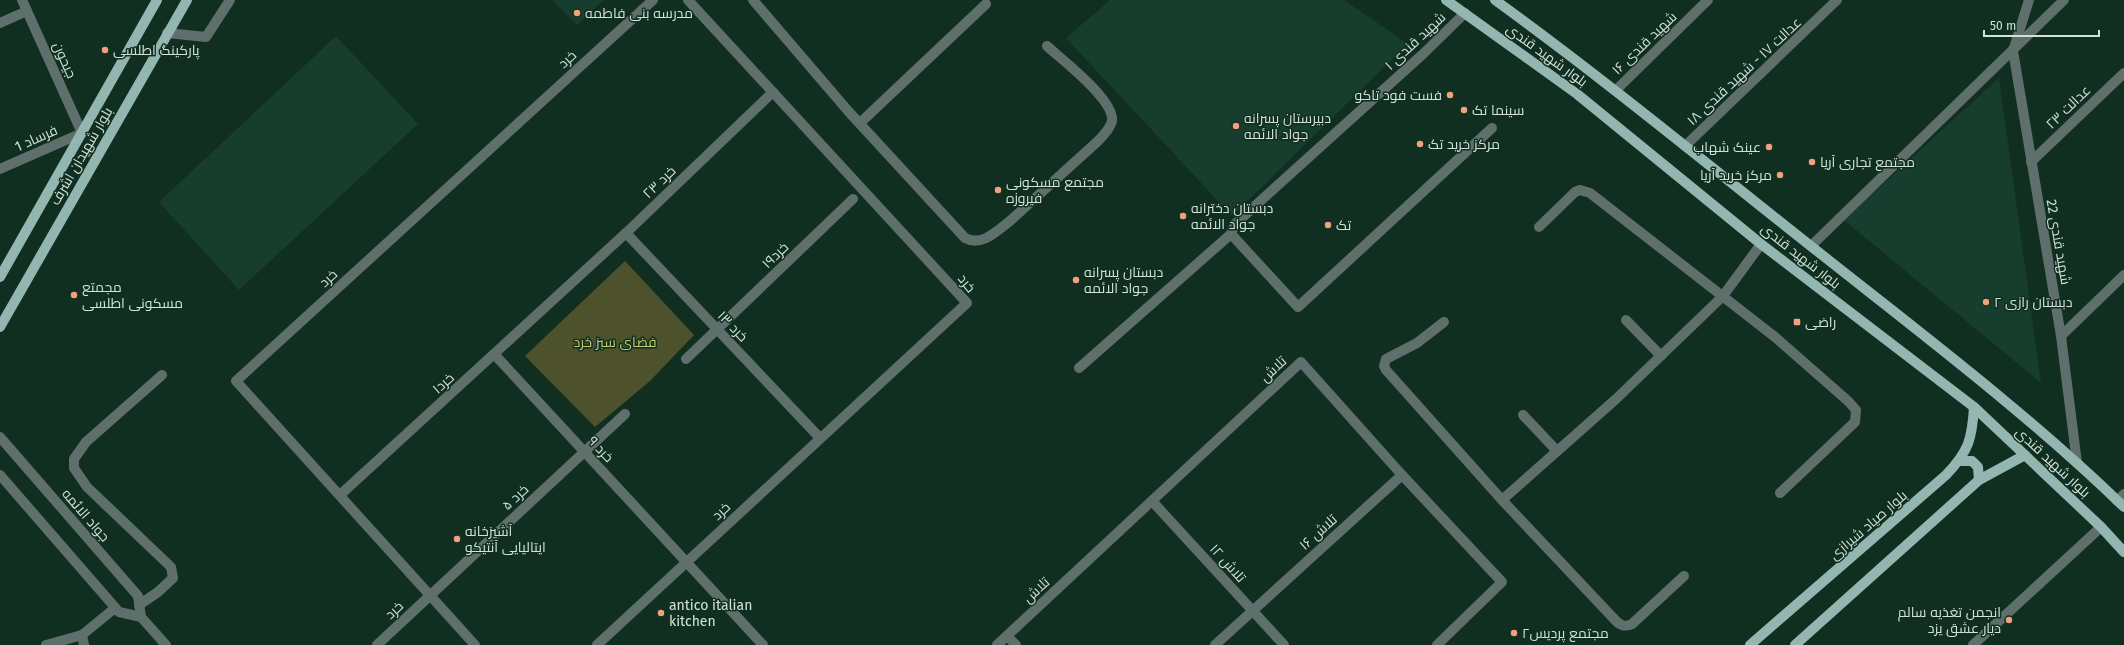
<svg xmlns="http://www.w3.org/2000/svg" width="2124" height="645" font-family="'Fira Sans',Cairo,sans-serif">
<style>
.built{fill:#163d2d}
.green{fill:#4d522d}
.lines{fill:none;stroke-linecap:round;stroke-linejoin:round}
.minor{stroke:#5e6f6c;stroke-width:10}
.major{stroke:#94b6b1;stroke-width:10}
.poi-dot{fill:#f2a17e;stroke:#112f21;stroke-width:1.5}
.labels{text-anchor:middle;stroke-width:3;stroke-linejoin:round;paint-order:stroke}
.poi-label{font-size:14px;fill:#d1e2d9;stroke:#112f21;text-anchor:start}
.street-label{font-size:14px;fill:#d1e2d9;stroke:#112f21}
.park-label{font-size:14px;fill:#c0cc76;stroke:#112f21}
</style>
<rect width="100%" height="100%" fill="#112f21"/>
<g class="built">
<polygon points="552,0 604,0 577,25"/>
<polygon points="1110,0 1344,0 1408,44 1232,216 1066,38"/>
<polygon points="336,36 418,124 239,290 159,202"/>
<polygon points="1999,78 2041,383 1844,220"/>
</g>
<polygon class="green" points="625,261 694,335 650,381 595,427 525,356"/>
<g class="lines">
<g class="minor">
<path d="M 753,0 L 849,112 L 965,238 C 982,247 997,231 1010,221 L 1098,141 C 1103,136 1110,129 1112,121 C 1115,100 1062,60 1047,46"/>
<polyline points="2029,0 2013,51 2061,336 2077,463"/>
<polyline points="1465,13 1423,54 1235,224 1231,234 1298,307 1492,128"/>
<polyline points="0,23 27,11"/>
<polyline points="167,33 206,37 230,0"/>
<polyline points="1616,90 1708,0"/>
<polyline points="860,123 986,4"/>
<polyline points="1685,146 1837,0"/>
<polyline points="2031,162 2124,73"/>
<polyline points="0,169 82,133 22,0"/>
<polyline points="1539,227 1575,192 1580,190 1590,193 1775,337 1848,401 1856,410 1855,422 1780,493"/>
<polyline points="626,233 820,438"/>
<polyline points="1811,246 2064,0"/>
<polyline points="1626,320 1661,356"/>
<path d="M 1444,322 L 1417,343 L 1386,359 L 1384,366 L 1386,370 L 1502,500 L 1617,622 C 1622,626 1626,627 1632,624 L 1684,576"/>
<polyline points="2061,336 2124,275"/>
<polyline points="495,355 763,645"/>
<polyline points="686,359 853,199"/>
<polyline points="1079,368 1231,234"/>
<polyline points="1523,415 1557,451"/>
<polyline points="0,437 138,596 141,617 119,612 0,475"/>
<polyline points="340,495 626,233 773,92"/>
<polyline points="1502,500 1616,399 1723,296 1761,244"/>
<polyline points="1152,501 1284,645"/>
<polyline points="2117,501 2124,494"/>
<polyline points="139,605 158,592 173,578 171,567 87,487 74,468 74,459 86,442 162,375"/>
<polyline points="141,617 166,645"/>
<polyline points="82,635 84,645"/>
<polyline points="1007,636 1016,645"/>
<polyline points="46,645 82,635 115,608"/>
<polyline points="377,645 625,414"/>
<polyline points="475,645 236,381 653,0"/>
<polyline points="597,645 967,303 688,0"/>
<polyline points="997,645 1301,362 1402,475 1502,582 1437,645"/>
<polyline points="1215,645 1402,475"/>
<polyline points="1973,645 2101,527"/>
</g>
<g class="major">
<polyline points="1446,0 1577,94 1761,244 1974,407 2101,527 2124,552"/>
<path d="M 1495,0 C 1604,79 1707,164 1812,247 C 1918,331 2027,413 2124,507"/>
<polyline points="0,277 157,0"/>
<polyline points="0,327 187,0"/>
<polyline points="1959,461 1972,461 1978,467 1979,480"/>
<path d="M 1750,645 L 1946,475 C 1969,451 1972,439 1974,407"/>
<polyline points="1795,645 1979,480 2025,455"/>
</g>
</g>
<g class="poi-dot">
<circle cx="577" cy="13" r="4"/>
<circle cx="105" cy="50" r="4"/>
<circle cx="1450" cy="95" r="4"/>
<circle cx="1464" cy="110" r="4"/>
<circle cx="1236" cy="126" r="4"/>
<circle cx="1420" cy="144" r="4"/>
<circle cx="1769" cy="147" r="4"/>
<circle cx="1812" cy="162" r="4"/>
<circle cx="1780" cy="175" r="4"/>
<circle cx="998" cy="190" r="4"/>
<circle cx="1183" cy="216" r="4"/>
<circle cx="1328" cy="225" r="4"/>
<circle cx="1076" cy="280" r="4"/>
<circle cx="74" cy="295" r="4"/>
<circle cx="1986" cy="302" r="4"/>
<rect x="1793" y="318" width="8" height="8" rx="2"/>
<circle cx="457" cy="539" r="4"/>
<circle cx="661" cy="613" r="4"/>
<circle cx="2009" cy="620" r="4"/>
<circle cx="1514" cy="633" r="4"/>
</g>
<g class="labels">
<g class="poi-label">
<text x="585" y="18">مدرسه بنی فاطمه</text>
<text x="113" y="55">پارکینگ اطلسی</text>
<text x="1442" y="100" text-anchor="end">فست فود تاکو</text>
<text x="1472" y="115">سینما تک</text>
<text x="1244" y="123">دبیرستان پسرانه<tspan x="1244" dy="16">جواد الائمه</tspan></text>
<text x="1428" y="149">مرکز خرید تک</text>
<text x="1761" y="152" text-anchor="end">عینک شهاب</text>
<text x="1820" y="167">مجتمع تجاری آریا</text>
<text x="1772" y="180" text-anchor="end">مرکز خرید آریا</text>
<text x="1006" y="187">مجتمع مسکونی<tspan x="1006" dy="16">فیروزه</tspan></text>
<text x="1191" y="213">دبستان دخترانه<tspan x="1191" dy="16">جواد الائمه</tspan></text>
<text x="1336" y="230">تک</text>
<text x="1084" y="277">دبستان پسرانه<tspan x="1084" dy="16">جواد الائمه</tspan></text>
<text x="82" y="292">مجمتع<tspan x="82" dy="16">مسکونی اطلسی</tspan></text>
<text x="1994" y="307">دبستان رازی ۲</text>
<text x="1805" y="327">راضی</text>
<text x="465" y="536">آشپزخانه<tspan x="465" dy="16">ایتالیایی آنتیکو</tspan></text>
<text x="669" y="610">antico italian<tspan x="669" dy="16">kitchen</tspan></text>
<text x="2001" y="617" text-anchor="end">انجمن تغذیه سالم<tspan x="2001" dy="16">دیار عشق یزد</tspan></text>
<text x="1522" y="638">مجتمع پردیس۲</text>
</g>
<g class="street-label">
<text transform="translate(1415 41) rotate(-43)" y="5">شهيد قندی ۱</text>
<text transform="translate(1644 43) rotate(-44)" y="5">شهید قندی ۱۶</text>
<text transform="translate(1547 55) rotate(36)" y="5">بلوار شهید قندی</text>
<text transform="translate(567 59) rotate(-42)" y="5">خرد</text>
<text transform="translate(65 60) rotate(66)" y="5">جیحون</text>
<text transform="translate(1744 71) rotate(-43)" y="5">عدالت ۱۷ - شهید قندی ۱۸</text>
<text transform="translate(2068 107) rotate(-44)" y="5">عدالت ۲۳</text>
<text transform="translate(36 138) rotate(-24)" y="5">فرساد 1</text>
<text transform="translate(81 156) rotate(-60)" y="5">بلوار شهیدان اشرف</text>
<text transform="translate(659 182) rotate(-44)" y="5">خرد ۲۳</text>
<text transform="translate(2059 242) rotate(80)" y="5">شهید قندی 22</text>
<text transform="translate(775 255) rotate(-44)" y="5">خرد۱۹</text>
<text transform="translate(1801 256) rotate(38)" y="5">بلوار شهید قندی</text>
<text transform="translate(328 278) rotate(-42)" y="5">خرد</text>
<text transform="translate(967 283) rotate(51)" y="5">خرد</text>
<text transform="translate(733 326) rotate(46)" y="5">خرد ۱۳</text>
<text transform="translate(1273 369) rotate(-43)" y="5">تلاش</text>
<text transform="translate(443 383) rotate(-42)" y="5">خرد۱</text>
<text transform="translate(601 449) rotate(47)" y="5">خرد ۹</text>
<text transform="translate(2053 462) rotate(43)" y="5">بلوار شهید قندی</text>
<text transform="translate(515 497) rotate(-43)" y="5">خرد ۵</text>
<text transform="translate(721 511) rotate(-43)" y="5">خرد</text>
<text transform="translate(86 515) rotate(49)" y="5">جواد الائمه</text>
<text transform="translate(1868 525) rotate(-41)" y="5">بلوار صیاد شیرازی</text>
<text transform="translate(1318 532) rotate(-42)" y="5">تلاش ۱۶</text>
<text transform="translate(1228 563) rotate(48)" y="5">تلاش ۱۲</text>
<text transform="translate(1036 590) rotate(-43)" y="5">تلاش</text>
<text transform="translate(394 610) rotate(-43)" y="5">خرد</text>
</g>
<g class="park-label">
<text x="615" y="347">فضای سبز خرد</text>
</g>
</g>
<path d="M1984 30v6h115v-6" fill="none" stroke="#d1e2d9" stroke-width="2"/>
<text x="1990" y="30" font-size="12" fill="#d1e2d9" stroke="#112f21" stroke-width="3" paint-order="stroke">50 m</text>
</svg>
